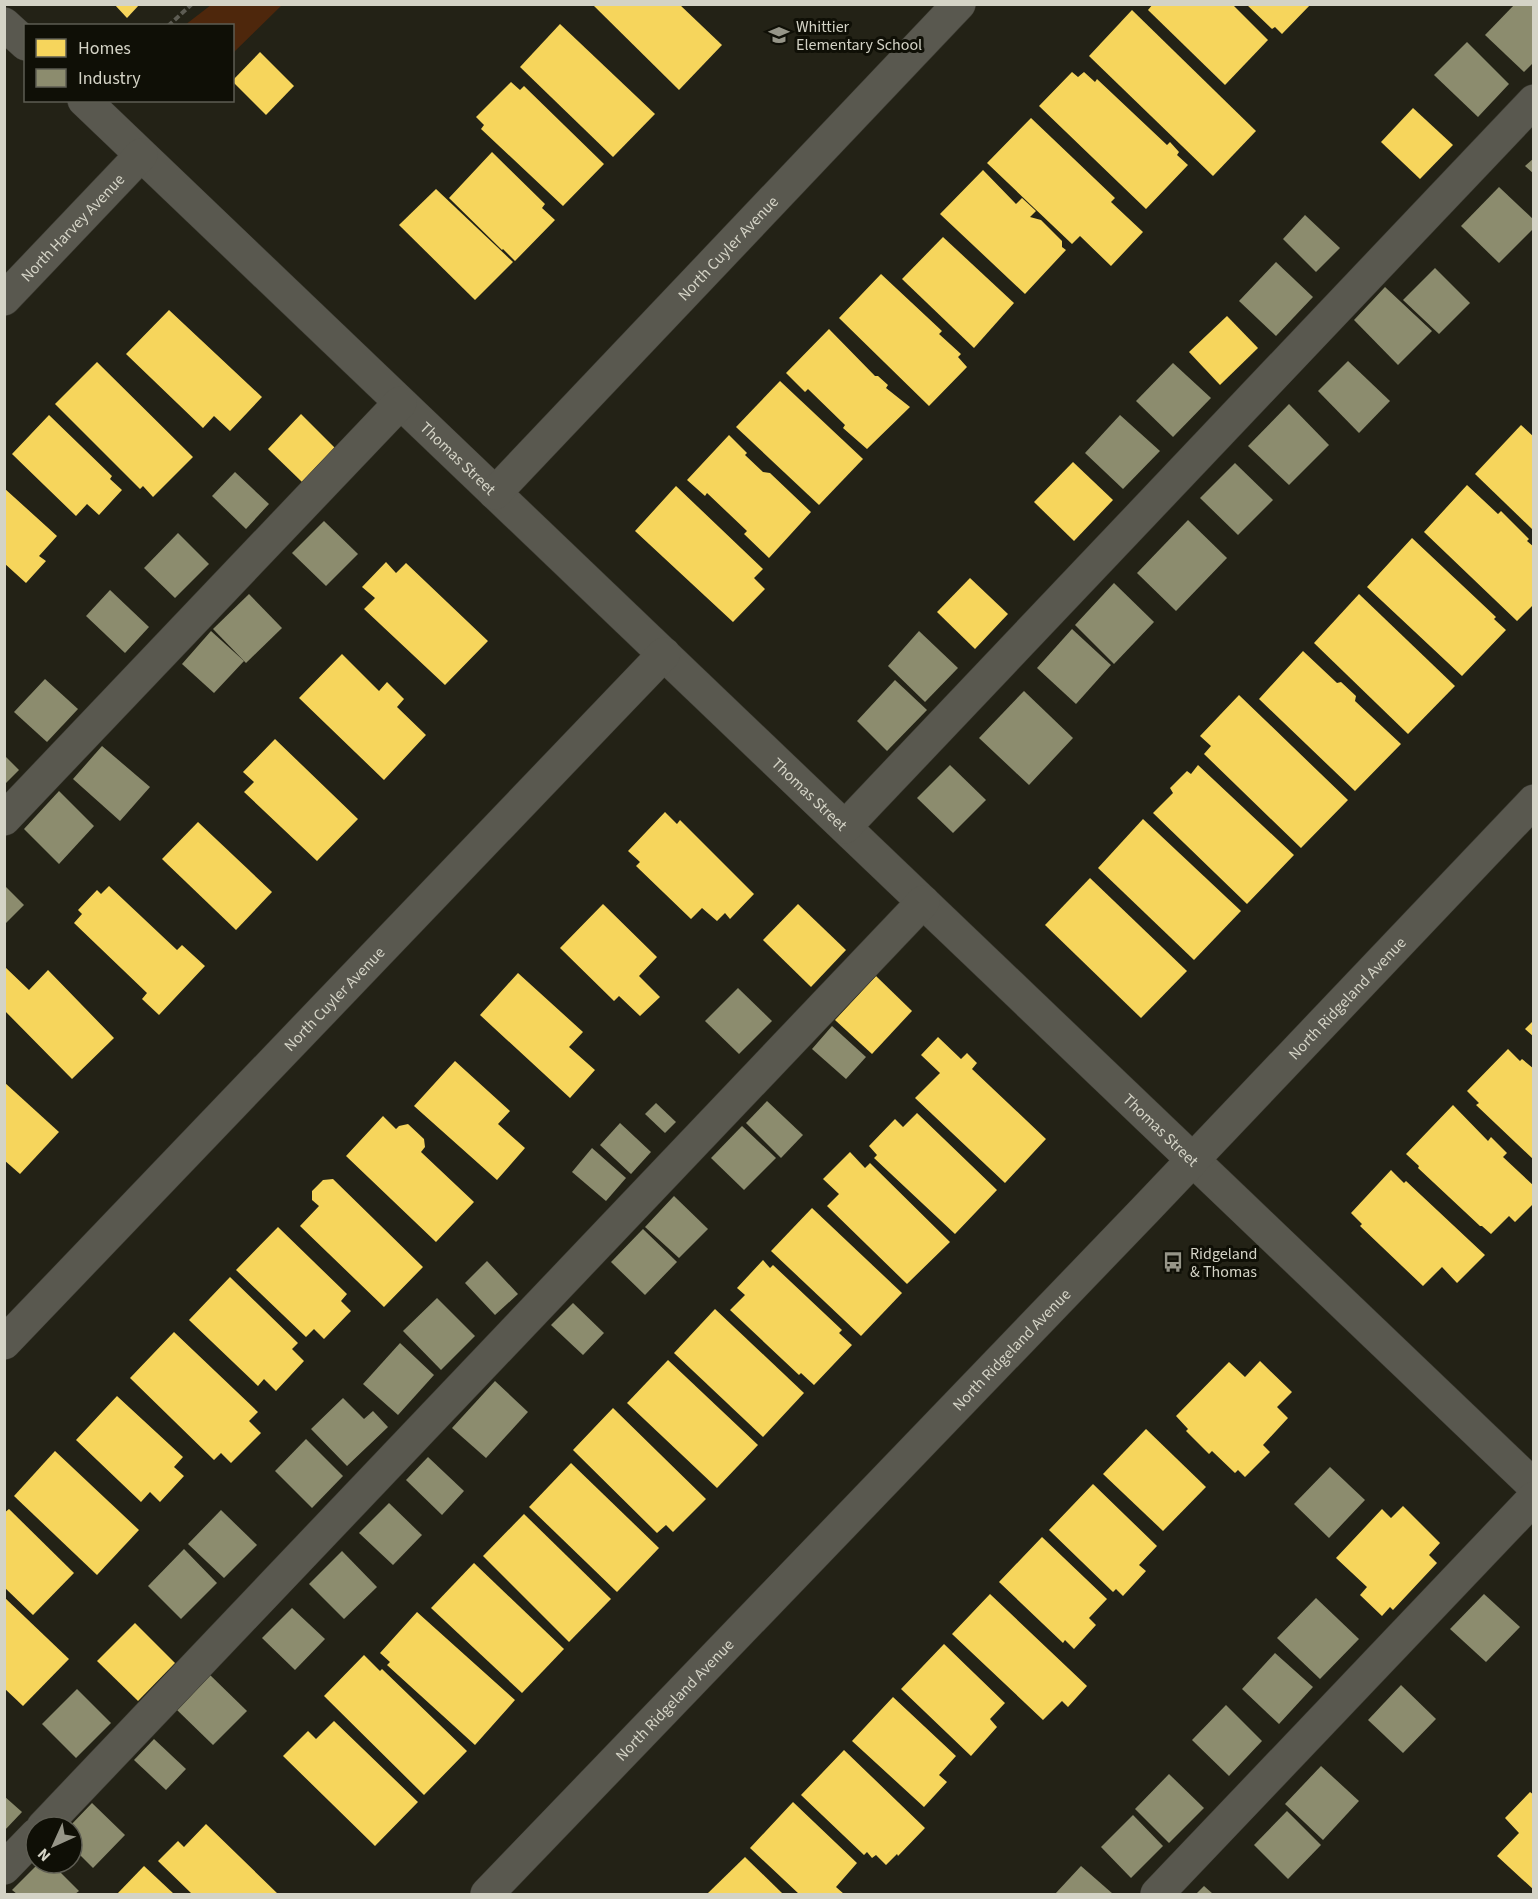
<svg xmlns="http://www.w3.org/2000/svg" width="1538" height="1899" font-family="'Source Sans 3',sans-serif">
<style>
.green{fill:#4e270c}
.homes{fill:#f6d55c}
.industry{fill:#8c8c6e}
.lines{fill:none;stroke-linecap:round;stroke-linejoin:round}
.minor-casing{stroke:#3c3b32;stroke-width:34}
.path{stroke:#5d5c53;stroke-width:4;stroke-dasharray:6 3;stroke-linecap:butt}
.minor{stroke:#59584f;stroke-width:33}
.labels{text-anchor:middle;stroke-width:6;stroke-linejoin:round;paint-order:stroke}
.poi-label{font-size:16px;fill:#d4d3c6;stroke:#0f0f06;text-anchor:start}
.street-label{font-size:16px;fill:#d4d3c6;stroke:#0f0f06}
</style>
<rect width="100%" height="100%" fill="#232216"/>
<polygon class="green" points="211,5 211,4 282,5 233,53 232,26 185,25"/>
<g class="homes">
<polygon points="114,4 140,4 127,18"/>
<polygon points="592,4 679,4 722,45 679,90"/>
<polygon points="1153,4 1232,4 1268,40 1225,85 1148,10"/>
<polygon points="1246,4 1311,4 1282,34 1275,27 1272,29"/>
<polygon points="1132,10 1256,131 1213,176 1089,56"/>
<polygon points="560,24 655,114 613,157 520,67"/>
<polygon points="260,52 294,86 266,115 232,81"/>
<polygon points="1072,72 1078,77 1084,72 1095,82 1097,79 1167,145 1170,142 1179,152 1177,155 1188,165 1146,209 1039,106"/>
<polygon points="511,82 520,90 524,86 604,164 563,206 481,129 484,125 476,117"/>
<polygon points="1413,108 1453,145 1420,179 1381,142"/>
<polygon points="1031,118 1115,198 1111,202 1143,232 1111,266 1080,236 1072,244 987,163"/>
<polygon points="492,152 545,204 542,208 555,220 515,261 503,249 502,250 449,198"/>
<polygon points="983,170 1016,204 1022,198 1036,211 1030,217 1041,220 1062,241 1062,247 1066,250 1025,294 940,214"/>
<polygon points="436,189 513,262 475,300 399,225"/>
<polygon points="943,237 1014,303 974,348 902,279"/>
<polygon points="881,274 942,331 939,334 961,354 958,357 967,367 929,406 839,318"/>
<polygon points="169,310 262,397 230,431 214,416 203,428 126,354"/>
<polygon points="1227,316 1258,348 1220,385 1189,352"/>
<polygon points="829,329 875,376 878,376 888,385 886,388 910,407 867,449 843,428 845,425 808,389 805,392 786,373"/>
<polygon points="97,362 193,457 153,497 143,486 140,489 55,404"/>
<polygon points="780,381 863,459 819,505 736,427"/>
<polygon points="301,414 335,448 302,482 268,449"/>
<polygon points="49,415 112,476 110,479 122,490 99,515 87,504 76,516 12,454"/>
<polygon points="1521,425 1534,437 1534,531 1475,474"/>
<polygon points="729,435 747,453 745,455 763,472 770,473 811,512 769,558 744,534 747,531 707,493 705,496 687,480"/>
<polygon points="1073,462 1113,500 1074,541 1034,502"/>
<polygon points="1467,485 1498,514 1501,511 1529,539 1527,541 1534,547 1534,604 1517,621 1424,532"/>
<polygon points="676,486 763,569 754,578 765,589 733,622 635,531"/>
<polygon points="4,488 57,536 39,556 46,561 26,583 4,563"/>
<polygon points="1412,538 1496,617 1494,619 1506,630 1462,676 1367,587"/>
<polygon points="386,562 396,573 406,563 488,641 445,685 364,609 375,598 362,587"/>
<polygon points="970,578 1008,614 975,649 937,612"/>
<polygon points="1359,594 1455,686 1408,734 1314,643"/>
<polygon points="1303,651 1337,683 1341,682 1356,696 1355,701 1401,744 1355,791 1259,699"/>
<polygon points="342,654 379,691 387,682 404,699 397,707 426,735 384,780 299,698"/>
<polygon points="1239,695 1348,800 1301,848 1204,754 1211,746 1200,736"/>
<polygon points="275,739 358,819 317,861 244,792 254,782 243,772"/>
<polygon points="1198,765 1294,855 1247,904 1153,813 1173,793 1170,788 1187,771 1191,774"/>
<polygon points="665,812 677,824 680,820 754,894 730,919 725,913 717,921 702,908 691,919 636,866 640,862 628,851"/>
<polygon points="1143,819 1241,911 1194,960 1098,868"/>
<polygon points="198,822 272,892 236,930 162,859"/>
<polygon points="1090,878 1187,971 1141,1018 1045,925"/>
<polygon points="109,886 177,950 182,945 205,966 159,1015 142,999 147,993 74,923 82,914 78,910 97,890 101,894"/>
<polygon points="603,904 657,957 639,976 660,997 640,1016 619,996 614,1001 560,948"/>
<polygon points="798,904 846,950 811,987 763,940"/>
<polygon points="4,966 29,990 48,970 114,1038 72,1079 4,1010"/>
<polygon points="518,973 583,1032 569,1047 595,1070 570,1098 480,1015"/>
<polygon points="876,976 912,1011 872,1054 835,1020"/>
<polygon points="1534,1020 1534,1037 1525,1029"/>
<polygon points="938,1037 961,1059 967,1053 977,1063 972,1069 1046,1139 1005,1183 915,1098 940,1073 921,1055"/>
<polygon points="1508,1049 1520,1061 1522,1059 1534,1069 1534,1160 1476,1105 1479,1103 1467,1091"/>
<polygon points="455,1061 510,1111 498,1124 525,1148 497,1180 414,1106"/>
<polygon points="4,1082 59,1132 20,1174 4,1160"/>
<polygon points="1453,1105 1488,1141 1491,1137 1507,1153 1503,1157 1534,1186 1534,1203 1515,1222 1509,1216 1491,1234 1482,1226 1480,1226 1418,1168 1419,1166 1406,1154"/>
<polygon points="917,1113 997,1190 955,1234 874,1158 877,1155 869,1146 895,1119 903,1127"/>
<polygon points="383,1116 396,1129 399,1126 408,1124 424,1139 425,1147 421,1152 474,1202 436,1242 346,1156"/>
<polygon points="850,1152 865,1168 870,1163 950,1242 907,1284 827,1206 839,1194 823,1179"/>
<polygon points="1391,1170 1404,1183 1406,1181 1485,1255 1457,1283 1442,1267 1423,1286 1360,1226 1362,1224 1351,1213"/>
<polygon points="333,1179 423,1267 384,1307 300,1226 319,1206 312,1200 312,1191 323,1180"/>
<polygon points="812,1208 902,1293 861,1336 771,1251"/>
<polygon points="278,1227 347,1294 341,1301 351,1311 324,1339 314,1329 306,1337 236,1270"/>
<polygon points="763,1260 770,1268 773,1265 842,1330 839,1333 852,1345 814,1385 801,1373 799,1375 730,1310 745,1295 737,1288"/>
<polygon points="230,1277 298,1343 292,1349 304,1361 276,1391 264,1379 258,1386 189,1320"/>
<polygon points="715,1309 804,1393 763,1437 674,1353"/>
<polygon points="174,1332 258,1412 249,1421 261,1433 231,1463 221,1453 214,1460 130,1378"/>
<polygon points="668,1360 758,1445 717,1488 627,1403"/>
<polygon points="1260,1361 1292,1392 1277,1407 1288,1418 1263,1445 1270,1452 1245,1477 1238,1470 1235,1473 1212,1451 1209,1454 1186,1431 1188,1429 1176,1416 1229,1362 1245,1377"/>
<polygon points="117,1396 183,1457 174,1467 184,1476 160,1502 150,1492 141,1502 76,1440"/>
<polygon points="613,1408 706,1499 673,1532 666,1525 657,1533 573,1450"/>
<polygon points="1146,1429 1206,1487 1163,1531 1103,1474"/>
<polygon points="55,1451 139,1530 97,1575 14,1496"/>
<polygon points="571,1463 659,1548 617,1592 529,1507"/>
<polygon points="1093,1484 1157,1546 1139,1565 1146,1571 1123,1596 1116,1589 1113,1592 1049,1530"/>
<polygon points="1403,1506 1440,1543 1429,1555 1437,1563 1393,1610 1390,1607 1382,1616 1360,1595 1367,1587 1336,1558 1382,1509 1391,1518"/>
<polygon points="9,1509 74,1573 33,1615 4,1587 4,1513"/>
<polygon points="524,1514 611,1599 569,1642 483,1556"/>
<polygon points="1042,1537 1107,1599 1089,1618 1096,1625 1074,1649 1065,1640 1063,1643 999,1582"/>
<polygon points="474,1563 564,1649 522,1693 431,1608"/>
<polygon points="990,1594 1087,1686 1068,1707 1062,1701 1043,1720 952,1634"/>
<polygon points="4,1597 69,1659 23,1706 4,1688"/>
<polygon points="417,1612 515,1700 475,1745 387,1665 390,1662 380,1653"/>
<polygon points="135,1623 175,1663 138,1701 97,1661"/>
<polygon points="944,1644 1005,1703 990,1719 997,1727 971,1756 901,1689"/>
<polygon points="364,1655 380,1671 382,1669 467,1751 424,1795 324,1696"/>
<polygon points="893,1697 956,1756 939,1775 947,1782 924,1807 852,1741"/>
<polygon points="334,1721 418,1802 375,1846 283,1756 308,1731 316,1739"/>
<polygon points="844,1750 925,1828 898,1856 897,1854 886,1865 876,1855 872,1858 867,1852 864,1855 801,1795"/>
<polygon points="1530,1792 1534,1795 1534,1890 1497,1856 1519,1833 1505,1818"/>
<polygon points="793,1802 857,1863 836,1887 844,1894 799,1894 750,1848"/>
<polygon points="206,1824 278,1894 192,1894 158,1861 178,1841 184,1847"/>
<polygon points="745,1857 783,1894 707,1894"/>
<polygon points="144,1866 174,1894 117,1894"/>
</g>
<g class="industry">
<polygon points="1515,4 1532,4 1534,6 1534,62 1524,72 1485,35"/>
<polygon points="1467,42 1509,84 1478,117 1434,75"/>
<polygon points="1534,158 1534,174 1525,166"/>
<polygon points="1499,187 1534,220 1534,228 1499,263 1461,226"/>
<polygon points="1305,215 1340,248 1316,272 1283,239"/>
<polygon points="1276,262 1313,297 1276,336 1239,301"/>
<polygon points="1435,268 1470,303 1439,334 1403,300"/>
<polygon points="1385,287 1432,331 1398,365 1354,320"/>
<polygon points="1348,361 1390,401 1359,433 1318,391"/>
<polygon points="1173,363 1211,398 1173,437 1136,401"/>
<polygon points="1289,404 1329,445 1289,485 1248,446"/>
<polygon points="1120,415 1160,451 1123,489 1085,453"/>
<polygon points="1235,463 1273,500 1238,535 1200,498"/>
<polygon points="235,472 269,504 246,529 212,496"/>
<polygon points="1188,520 1227,558 1176,611 1137,573"/>
<polygon points="324,521 358,554 326,586 292,553"/>
<polygon points="178,533 209,564 175,598 144,568"/>
<polygon points="1114,583 1154,622 1114,664 1075,625"/>
<polygon points="110,590 149,627 125,653 86,616"/>
<polygon points="249,594 282,628 246,663 213,629"/>
<polygon points="1072,629 1111,665 1076,704 1037,668"/>
<polygon points="211,631 244,661 214,693 182,664"/>
<polygon points="919,631 958,668 925,702 888,666"/>
<polygon points="45,679 78,709 47,742 14,712"/>
<polygon points="895,680 927,710 887,751 857,721"/>
<polygon points="1024,691 1073,738 1029,785 979,738"/>
<polygon points="102,746 150,787 120,821 73,779"/>
<polygon points="4,755 19,770 4,785"/>
<polygon points="950,765 986,800 953,833 917,798"/>
<polygon points="59,791 94,826 59,864 24,829"/>
<polygon points="4,885 24,905 4,925"/>
<polygon points="738,988 772,1021 739,1054 705,1021"/>
<polygon points="832,1026 866,1057 846,1079 812,1049"/>
<polygon points="767,1101 803,1135 781,1158 746,1123"/>
<polygon points="656,1103 676,1122 665,1133 645,1114"/>
<polygon points="620,1123 651,1152 631,1174 600,1145"/>
<polygon points="742,1126 776,1158 744,1190 711,1158"/>
<polygon points="592,1148 626,1178 606,1201 572,1172"/>
<polygon points="674,1196 708,1229 679,1258 645,1227"/>
<polygon points="643,1229 677,1262 645,1295 611,1262"/>
<polygon points="487,1261 518,1294 495,1315 465,1283"/>
<polygon points="437,1298 475,1336 441,1370 403,1331"/>
<polygon points="573,1303 604,1333 583,1355 551,1325"/>
<polygon points="400,1343 434,1375 398,1415 363,1384"/>
<polygon points="495,1381 528,1412 486,1458 452,1428"/>
<polygon points="343,1398 364,1419 373,1411 388,1427 347,1466 311,1429"/>
<polygon points="306,1439 343,1476 312,1508 275,1471"/>
<polygon points="428,1457 464,1491 442,1515 406,1480"/>
<polygon points="1330,1467 1365,1500 1329,1538 1294,1504"/>
<polygon points="389,1503 422,1535 393,1565 359,1533"/>
<polygon points="221,1510 257,1545 224,1578 188,1544"/>
<polygon points="184,1549 217,1583 181,1619 148,1586"/>
<polygon points="342,1551 377,1587 344,1619 309,1584"/>
<polygon points="1484,1594 1520,1627 1486,1662 1450,1629"/>
<polygon points="1316,1598 1359,1639 1320,1679 1277,1638"/>
<polygon points="292,1608 325,1639 295,1670 262,1638"/>
<polygon points="1275,1653 1313,1687 1279,1724 1242,1689"/>
<polygon points="209,1674 247,1711 213,1745 176,1709"/>
<polygon points="1401,1685 1436,1719 1403,1753 1368,1720"/>
<polygon points="77,1689 111,1723 76,1758 42,1724"/>
<polygon points="1226,1705 1262,1741 1229,1776 1192,1740"/>
<polygon points="154,1739 186,1769 166,1790 134,1760"/>
<polygon points="1321,1766 1359,1801 1323,1840 1285,1804"/>
<polygon points="1169,1774 1204,1808 1169,1843 1135,1809"/>
<polygon points="4,1796 22,1812 4,1831"/>
<polygon points="92,1803 125,1835 93,1868 72,1847 72,1827 69,1827"/>
<polygon points="1287,1811 1321,1845 1288,1879 1254,1845"/>
<polygon points="1133,1815 1163,1846 1131,1878 1101,1847"/>
<polygon points="39,1863 51,1863 79,1891 75,1894 17,1894 12,1890"/>
<polygon points="1081,1866 1113,1894 1055,1894"/>
<polygon points="1204,1886 1213,1894 1196,1894"/>
</g>
<g class="lines">
<g class="minor-casing">
<g id="minor">
<polyline points="4,24 26,44"/>
<path id="s1" d="M 84,100 L 1534,1486"/>
<path id="s2" d="M 4,299 L 141,155"/>
<path id="s3" d="M 495,493 L 959,4"/>
<polyline points="4,819 400,403"/>
<polyline points="845,827 1534,101"/>
<path id="s4" d="M 4,1343 L 664,654"/>
<polyline points="43,1827 923,902"/>
<polyline points="4,1868 36,1835"/>
<path id="s5" d="M 487,1894 L 1146,1209 L 1534,801"/>
<polyline points="1157,1894 1534,1498"/>
</g>
</g>
<polyline class="path" points="168,26 192,4"/>
<use href="#minor" class="minor"/>
</g>
<defs>
<g id="school-bare" transform="scale(1.62)"><path d="M0-5L7-2L0 1L-7-2ZM-4 1L0 2.5L4 1V4Q0 6-4 4Z" fill="#969588" stroke="#0f0f06" stroke-width="2.5" paint-order="stroke"/></g>
<g id="bus-bare" transform="scale(1.62)"><path d="M-5-6H5V4H4V6H2V4H-2V6H-4V4H-5ZM-3.5-4V0h7V-4ZM-3.5 1.2v1.5H-2V1.2ZM2 1.2v1.5H3.5V1.2Z" fill="#969588" stroke="#0f0f06" stroke-width="2.5" paint-order="stroke"/></g>
</defs>
<g fill-rule="evenodd">
<use href="#school-bare" x="779" y="35"/>
<use href="#bus-bare" x="1173" y="1262"/>
</g>
<g class="labels">
<g class="poi-label">
<text x="796" y="32">Whittier<tspan x="796" dy="18">Elementary School</tspan></text>
<text x="1190" y="1259">Ridgeland<tspan x="1190" dy="18">&amp; Thomas</tspan></text>
</g>
<g class="street-label">
<text dy="6" stroke="none"><textPath href="#s2" startOffset="99">North Harvey Avenue</textPath></text>
<text dy="6" stroke="none"><textPath href="#s3" startOffset="338">North Cuyler Avenue</textPath></text>
<text dy="6" stroke="none"><textPath href="#s1" startOffset="518">Thomas Street</textPath></text>
<text dy="6" stroke="none"><textPath href="#s1" startOffset="1004">Thomas Street</textPath></text>
<text dy="6" stroke="none"><textPath href="#s5" startOffset="1242">North Ridgeland Avenue</textPath></text>
<text dy="6" stroke="none"><textPath href="#s4" startOffset="477">North Cuyler Avenue</textPath></text>
<text dy="6" stroke="none"><textPath href="#s1" startOffset="1490">Thomas Street</textPath></text>
<text dy="6" stroke="none"><textPath href="#s5" startOffset="756">North Ridgeland Avenue</textPath></text>
<text dy="6" stroke="none"><textPath href="#s5" startOffset="270">North Ridgeland Avenue</textPath></text>
</g>
</g>
<rect width="1538" height="1899" fill="none" stroke="#d4d3c6" stroke-width="12"/>
<rect x="24" y="24" width="210" height="78" fill="#0f0f06" stroke="#5e5d53" stroke-width="1.5"/>
<rect x="36" y="39" width="30" height="18" fill="#f6d55c" stroke="#5e5d53" stroke-width="1.5"/>
<text x="78" y="54" font-size="18" fill="#d4d3c6">Homes</text>
<rect x="36" y="69" width="30" height="18" fill="#8c8c6e" stroke="#5e5d53" stroke-width="1.5"/>
<text x="78" y="84" font-size="18" fill="#d4d3c6">Industry</text>
<g transform="translate(54 1845) rotate(225)"><circle r="28" fill="#0f0f06" stroke="#5e5d53" stroke-width="1.5"/>
<path d="M0-4.5L10 22L0 15L-10 22Z" fill="#969588"/>
<text y="-9" font-size="16" font-weight="bold" text-anchor="middle" fill="#d4d3c6">N</text>
</g>
</svg>
